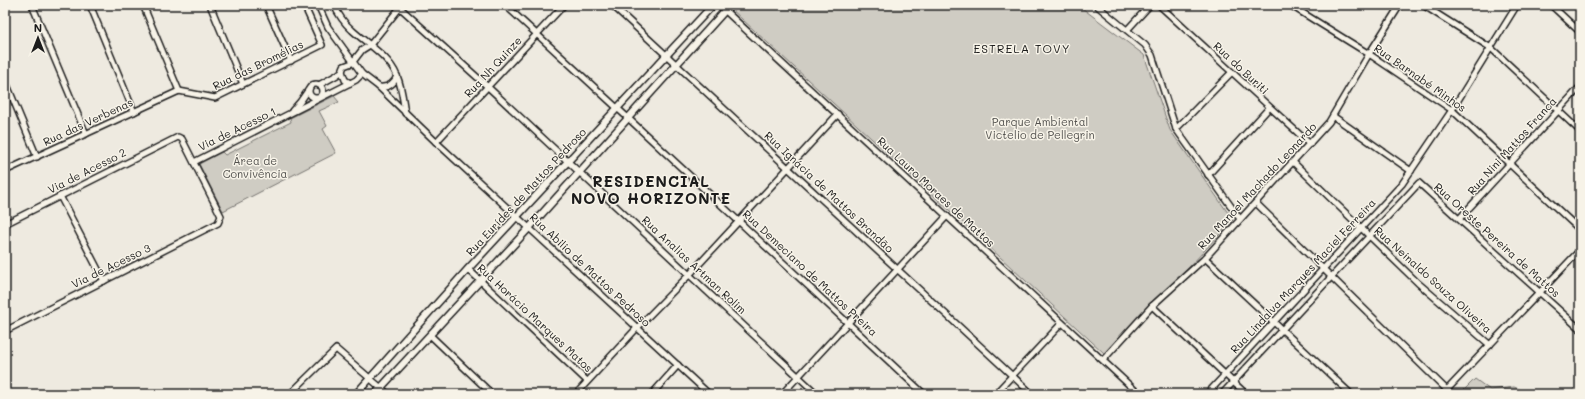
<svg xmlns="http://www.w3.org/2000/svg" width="1585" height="399" font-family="Mali,sans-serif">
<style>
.green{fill:#cfccc3;stroke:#767470}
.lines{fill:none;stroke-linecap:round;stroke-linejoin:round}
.minor-casing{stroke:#1c1c1c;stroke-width:8}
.tertiary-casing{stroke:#1c1c1c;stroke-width:9}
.minor{stroke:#f7f3e8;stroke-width:5}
.tertiary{stroke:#f7f3e8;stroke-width:6}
.labels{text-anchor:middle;stroke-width:3;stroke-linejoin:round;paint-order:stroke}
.street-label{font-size:11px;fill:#1c1c1c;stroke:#f7f3e8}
.park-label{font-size:11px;fill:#52514e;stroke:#f7f3e8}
.neighbourhood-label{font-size:12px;letter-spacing:1px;fill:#1c1c1c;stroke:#f7f3e8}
.district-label{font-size:15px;font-weight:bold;letter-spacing:1px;fill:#1c1c1c;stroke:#f7f3e8}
</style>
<rect width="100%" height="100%" fill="#eeeae0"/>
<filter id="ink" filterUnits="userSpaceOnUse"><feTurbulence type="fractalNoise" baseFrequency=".025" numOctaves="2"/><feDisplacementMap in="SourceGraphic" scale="8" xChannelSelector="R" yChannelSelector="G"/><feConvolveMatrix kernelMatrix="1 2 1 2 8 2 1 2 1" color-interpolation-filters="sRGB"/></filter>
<g filter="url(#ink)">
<g class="green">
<polygon points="734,5 1078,5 1144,55 1170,130 1233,220 1149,310 1145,310 1104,353 730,8"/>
<polygon points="334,96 339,102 319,111 327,126 323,129 336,153 223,211 199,164 222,152 225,155 291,122 290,118"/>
<polygon points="1475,379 1490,390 1514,387 1531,394 1460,394"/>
</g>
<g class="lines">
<g class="minor-casing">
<g id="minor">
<polyline points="32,5 86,134"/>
<polyline points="90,5 134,112"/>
<polyline points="143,5 179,91"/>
<polyline points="210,5 243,84"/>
<polyline points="266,5 291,61"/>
<polyline points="318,5 328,27 362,74 379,87 436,142 709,394"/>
<path d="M 334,5 C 338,14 344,23 352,30 C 367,44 389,56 397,76 C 402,87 403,101 405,113"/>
<polyline points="397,5 488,87 817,394"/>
<polyline points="505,5 628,118 924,394"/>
<polyline points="612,5 1032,394"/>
<polyline points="719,5 1139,394"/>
<polyline points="1096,5 1145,45 1152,55 1176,129 1240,219"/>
<polyline points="1159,5 1310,144"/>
<polyline points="1290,5 1369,54 1452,110 1580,230"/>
<polyline points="1423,5 1491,48 1580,131"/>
<polyline points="1551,5 1580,32"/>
<polyline points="1127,30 1150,5"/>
<polyline points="342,71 345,80 350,83"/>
<polyline points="5,80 37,157"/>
<circle cx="316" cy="91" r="7"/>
<polyline points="319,85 337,75 342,71 344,66 352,63 362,50 370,45 402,5"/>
<path d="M 379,87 C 388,88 394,84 397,76"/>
<polyline points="179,91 215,98 322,45 304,5"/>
<polyline points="292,111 300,102 309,89"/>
<polyline points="1333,116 1411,171"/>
<polyline points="1176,129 1231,73"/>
<polyline points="436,142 564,5"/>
<polyline points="194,162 356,80 362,74"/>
<polyline points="1293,162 1418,283 1490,345"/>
<polyline points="5,171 179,91"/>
<polyline points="1208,175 1269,108"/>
<polyline points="60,196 104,281"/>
<polyline points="1256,203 1451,394"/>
<polyline points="1459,219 1580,87"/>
<polyline points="5,224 178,137 182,139 221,216 218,223 5,331"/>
<polyline points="1205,258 1351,394"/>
<polyline points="468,269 587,381"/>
<polyline points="1152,306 1246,394"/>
<polyline points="430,335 492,394"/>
<polyline points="1103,360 1152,306 1205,258 1329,122 1369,54 1400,5"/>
<polyline points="290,394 336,349 388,394"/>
<polyline points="576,394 637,328 690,274 838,114"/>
<polyline points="652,394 678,365"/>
<polyline points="782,394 947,216"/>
<polyline points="995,394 1062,323"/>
<polyline points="1207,394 1402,184 1452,110 1517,5"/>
<polyline points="1222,394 1419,183 1580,329"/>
<polyline points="1443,394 1580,250"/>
</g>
</g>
<g class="tertiary-casing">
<g id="tertiary">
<polyline points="356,394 468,269 713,5"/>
<polyline points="375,394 530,227 730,5"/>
</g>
</g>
<use href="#minor" class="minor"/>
<use href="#tertiary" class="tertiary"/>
</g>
</g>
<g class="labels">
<g class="street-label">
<text transform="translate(258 65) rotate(-26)" y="4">Rua das Bromélias</text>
<text transform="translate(493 67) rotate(-47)" y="4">Rua Nh Quinze</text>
<text transform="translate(1241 68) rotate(43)" y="4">Rua do Buriti</text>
<text transform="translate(1420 78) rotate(35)" y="4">Rua Barnabé Minhos</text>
<text transform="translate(88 122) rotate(-25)" y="4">Rua das Verbenas</text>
<text transform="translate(237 129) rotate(-26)" y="4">Via de Acesso 1</text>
<text transform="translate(1512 146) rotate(-48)" y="4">Rua Nini Mattos Franca</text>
<text transform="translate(87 171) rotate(-27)" y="4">Via de Acesso 2</text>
<text transform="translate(1257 186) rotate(-47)" y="4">Rua Manoel Machado Leonardo</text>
<text transform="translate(526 192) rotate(-47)" y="4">Rua Eurídes de Mattos Pedroso</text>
<text transform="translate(829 192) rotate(43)" y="4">Rua Ignácia de Mattos Brandão</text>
<text transform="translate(936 192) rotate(43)" y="4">Rua Lauro Moraes de Mattos</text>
<text transform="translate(1497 240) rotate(42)" y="4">Rua Oreste Pereira de Mattos</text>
<text transform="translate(694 265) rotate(43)" y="4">Rua Analias Artman Rolim</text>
<text transform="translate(111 266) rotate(-26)" y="4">Via de Acesso 3</text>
<text transform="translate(590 270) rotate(43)" y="4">Rua Abilio de Mattos Pedroso</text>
<text transform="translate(810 273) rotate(43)" y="4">Rua Demeciano de Mattos Preira</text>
<text transform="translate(1303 276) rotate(-47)" y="4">Rua Lindalva Marques Maciel Ferreira</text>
<text transform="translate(1433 280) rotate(42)" y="4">Rua Neinaldo Souza Oliveira</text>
<text transform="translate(535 318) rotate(43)" y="4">Rua Horácio Marques Matos</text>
</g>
<g class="park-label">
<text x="1040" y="126">Parque Ambiental<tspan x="1040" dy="13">Victelio de Pellegrin</tspan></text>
<text x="255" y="165">Área de<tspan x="255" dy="13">Convivência</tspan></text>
</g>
<g class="neighbourhood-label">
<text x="1022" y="53">ESTRELA TOVY</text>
</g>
<g class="district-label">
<text x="651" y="187">RESIDENCIAL<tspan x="651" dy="17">NOVO HORIZONTE</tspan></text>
</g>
</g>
<rect width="1585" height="399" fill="none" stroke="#f7f3e8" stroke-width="20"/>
<rect x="10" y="10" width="1565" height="379" fill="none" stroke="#1c1c1c" stroke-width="1.5" filter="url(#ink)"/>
<g transform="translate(38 38)" stroke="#f7f3e8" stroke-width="3" paint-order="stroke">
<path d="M0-3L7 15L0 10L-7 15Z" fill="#1c1c1c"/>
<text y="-6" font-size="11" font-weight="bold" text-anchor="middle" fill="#1c1c1c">N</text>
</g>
</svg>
